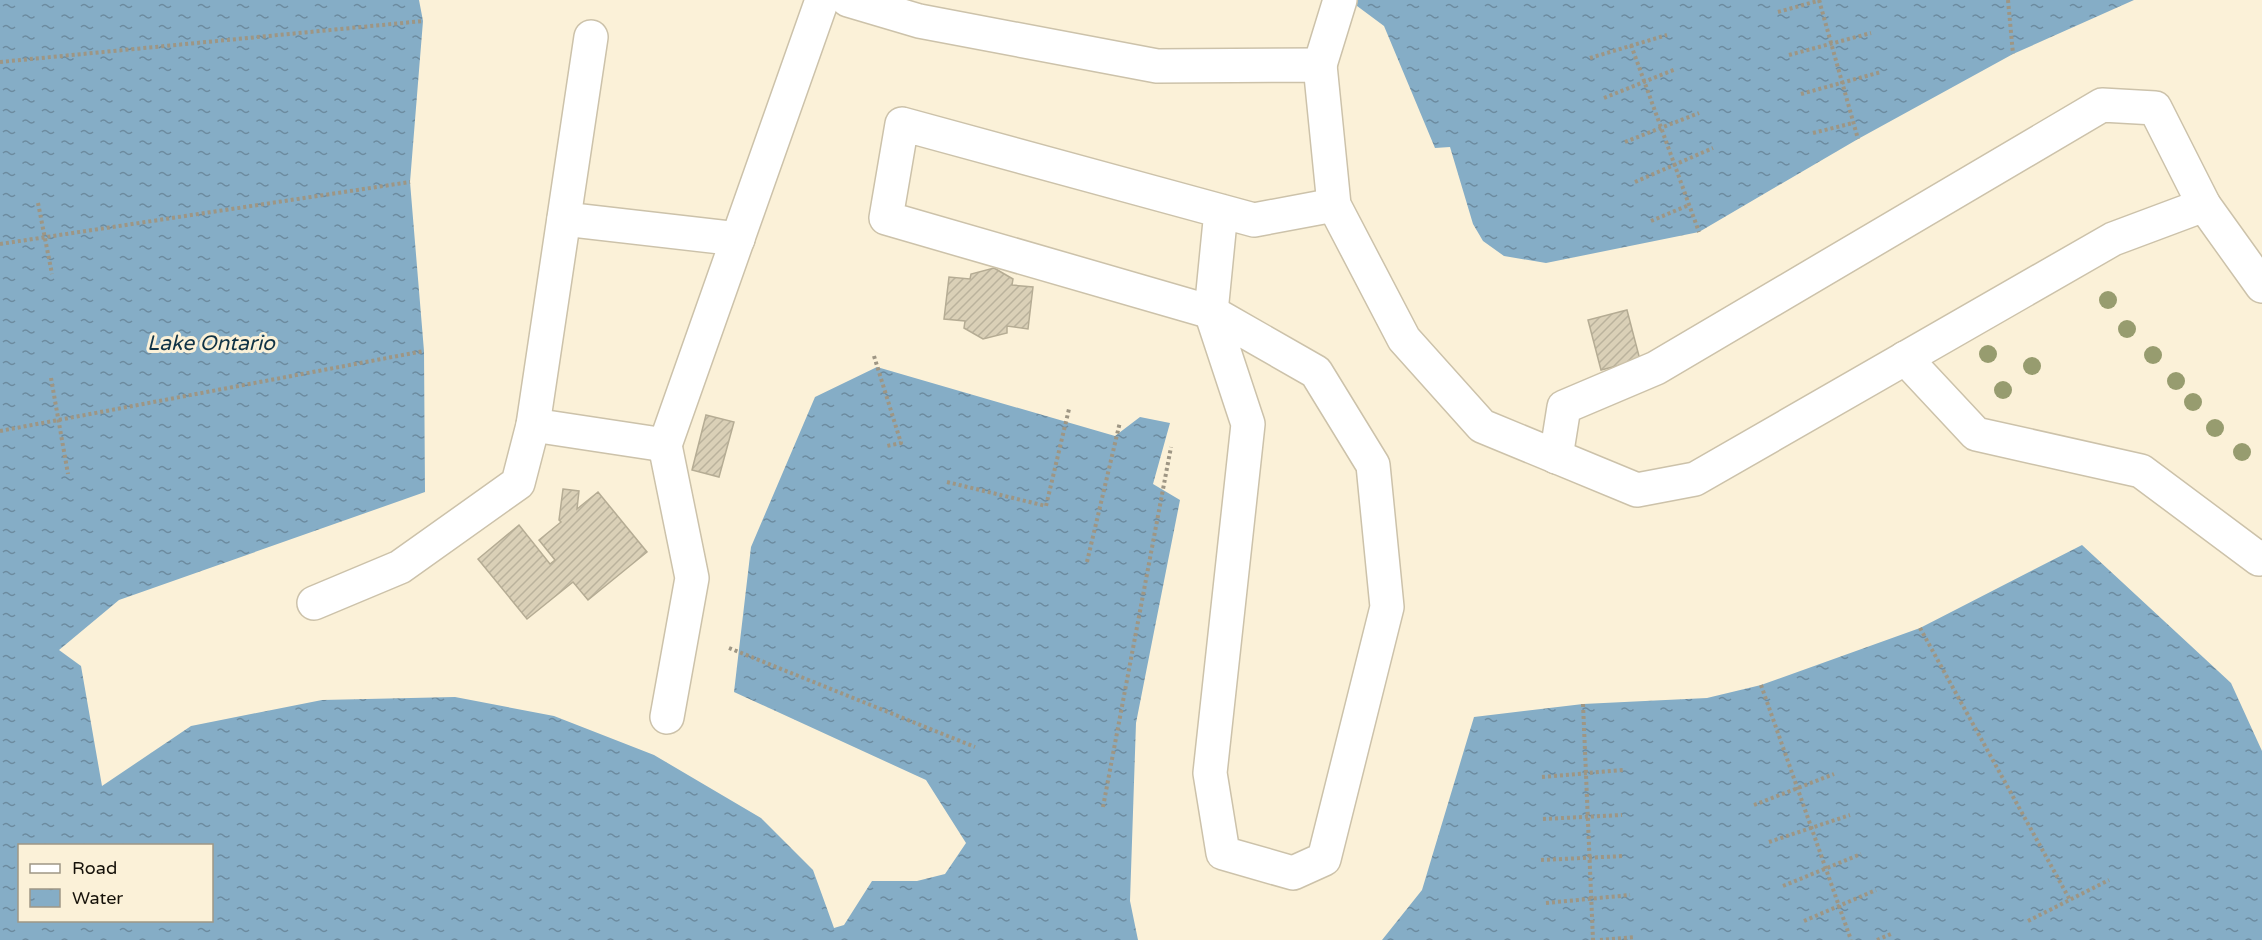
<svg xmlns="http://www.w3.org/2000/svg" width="2262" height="940" font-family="'Varela Round',sans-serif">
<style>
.water{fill:url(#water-ripples);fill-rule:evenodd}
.building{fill:url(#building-hatch);stroke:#b5ac94;stroke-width:1.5}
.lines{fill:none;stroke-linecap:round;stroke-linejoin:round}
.minor-casing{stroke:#ccc2aa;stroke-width:36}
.path{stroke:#9e9684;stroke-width:4;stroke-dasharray:3 3;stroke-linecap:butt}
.minor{stroke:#fff;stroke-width:33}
.tree{fill:#979c6f}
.labels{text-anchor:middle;stroke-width:6;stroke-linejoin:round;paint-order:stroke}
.water-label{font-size:21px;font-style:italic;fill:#0f3245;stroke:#fbf1d8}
</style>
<defs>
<pattern id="water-ripples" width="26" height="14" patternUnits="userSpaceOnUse" patternTransform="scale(1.5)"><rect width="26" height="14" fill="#85adc6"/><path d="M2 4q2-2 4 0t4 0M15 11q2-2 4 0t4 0" fill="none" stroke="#6c8b9f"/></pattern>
<pattern id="building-hatch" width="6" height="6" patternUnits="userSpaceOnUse" patternTransform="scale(1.5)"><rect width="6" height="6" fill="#dad0b7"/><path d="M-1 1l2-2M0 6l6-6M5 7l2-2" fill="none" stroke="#bab29c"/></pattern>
</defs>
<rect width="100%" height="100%" fill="#fbf1d8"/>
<g class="water">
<path d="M 0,0 L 419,0 L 423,21 L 410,182 L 424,351 L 425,492 L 119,600 L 59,650 L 81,666 L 102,786 L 191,726 L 322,700 L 455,697 L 554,716 L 654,755 L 761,818 L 813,870 L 834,928 L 844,925 L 872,881 L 917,881 L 945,874 L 966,843 L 926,780 L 734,692 L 751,547 L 815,397 L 877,367 L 1115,436 L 1140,417 L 1170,423 L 1153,484 L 1180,500 L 1136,723 L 1130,901 L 1138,940 L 0,940 ZM 20,846 L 212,846 L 212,920 L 20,920 Z"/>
<polygon points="1349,0 2134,0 2013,54 1858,139 1699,232 1546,263 1504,256 1483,241 1473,224 1450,147 1435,148 1384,26"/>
<polygon points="2082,545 2231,683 2262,751 2262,940 1382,940 1422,890 1474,717 1583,704 1707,698 1761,685 1920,628"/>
</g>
<g class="building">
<polygon points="994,268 1013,279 1012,285 1033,287 1028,329 1007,326 1007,333 983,339 964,328 965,321 944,319 949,277 970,279 971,274"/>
<polygon points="1627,310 1640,360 1601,370 1588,320"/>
<polygon points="706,415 734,422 719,477 692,470"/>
<polygon points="563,489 579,491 577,509 598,492 647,552 588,600 573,582 527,619 478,559 519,525 550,564 555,560 539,540 561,522 559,520"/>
</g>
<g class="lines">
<g class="minor-casing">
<g id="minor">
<polyline points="848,0 919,21 1157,66 1320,65 1334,205 1404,339 1482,426 1637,490 1695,479 2113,239 2204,205"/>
<polyline points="591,37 533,425 665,445 822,0"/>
<polyline points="1320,65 1340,0"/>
<polyline points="1221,211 1211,312 886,218 902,124 1254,220 1334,205"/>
<polyline points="564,219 738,239"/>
<polygon points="1211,312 1316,372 1373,465 1387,607 1324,859 1293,873 1223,853 1210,773 1248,424"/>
<polyline points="1905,358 1976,434 2141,471 2259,559 2262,557"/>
<polyline points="665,445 692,578 667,717"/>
<polyline points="1556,457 1564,407 1656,368 2102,105 2155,108 2204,205 2262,286"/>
<polyline points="314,603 400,567 518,483 533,425"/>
</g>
</g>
<g class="path">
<polyline points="1819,0 1858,139"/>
<polyline points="2008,0 2013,54"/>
<polyline points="1778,12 1821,0"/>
<polyline points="1631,45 1699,232"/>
<polyline points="1789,55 1871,33"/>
<polyline points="1590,58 1667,35"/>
<polyline points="0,62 423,21"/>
<polyline points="1801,94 1881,72"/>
<polyline points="1604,98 1676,69"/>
<polyline points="1813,133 1853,123"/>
<polyline points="1625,142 1699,113"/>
<polyline points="1635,182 1713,148"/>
<polyline points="38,203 52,274"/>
<polyline points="1651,221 1689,205"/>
<polyline points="0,244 410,182"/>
<polyline points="874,356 901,443 887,446"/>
<polyline points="51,378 68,474"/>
<polyline points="0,431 424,351"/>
<polyline points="947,482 1046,506 1069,409"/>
<polyline points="1087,562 1120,422"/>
<polyline points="1920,628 2070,900"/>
<polyline points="729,648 975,747"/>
<polyline points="1761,685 1851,940"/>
<polyline points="1583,704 1593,940"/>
<polyline points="1542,777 1623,770"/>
<polyline points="1754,805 1834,774"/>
<polyline points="1103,807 1171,447"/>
<polyline points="1543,819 1622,815"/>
<polyline points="1769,842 1850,815"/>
<polyline points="1541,860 1624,856"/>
<polyline points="1783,886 1861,854"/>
<polyline points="1546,903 1630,895"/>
<polyline points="1804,921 1876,890"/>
<polyline points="2028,921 2109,880"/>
<polyline points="1600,940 1635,937"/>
<polyline points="1877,940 1891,934"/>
</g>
<use href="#minor" class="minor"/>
</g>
<g class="tree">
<circle cx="2108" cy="300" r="9"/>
<circle cx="2127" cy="329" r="9"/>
<circle cx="1988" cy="354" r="9"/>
<circle cx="2153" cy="355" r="9"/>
<circle cx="2032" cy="366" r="9"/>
<circle cx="2176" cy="381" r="9"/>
<circle cx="2003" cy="390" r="9"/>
<circle cx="2193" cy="402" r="9"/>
<circle cx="2215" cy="428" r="9"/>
<circle cx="2242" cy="452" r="9"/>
</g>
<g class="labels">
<g class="water-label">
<text x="211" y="350">Lake Ontario</text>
</g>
</g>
<rect x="18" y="844" width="195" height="78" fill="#fbf1d8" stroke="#9f9785" stroke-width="1.5"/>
<rect x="30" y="864" width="30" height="9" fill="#ffffff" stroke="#9f9785" stroke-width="1.5"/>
<text x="72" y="874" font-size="18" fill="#151109">Road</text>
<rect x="30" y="889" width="30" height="18" fill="url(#water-ripples)" stroke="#9f9785" stroke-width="1.5"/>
<text x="72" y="904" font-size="18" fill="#151109">Water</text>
</svg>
